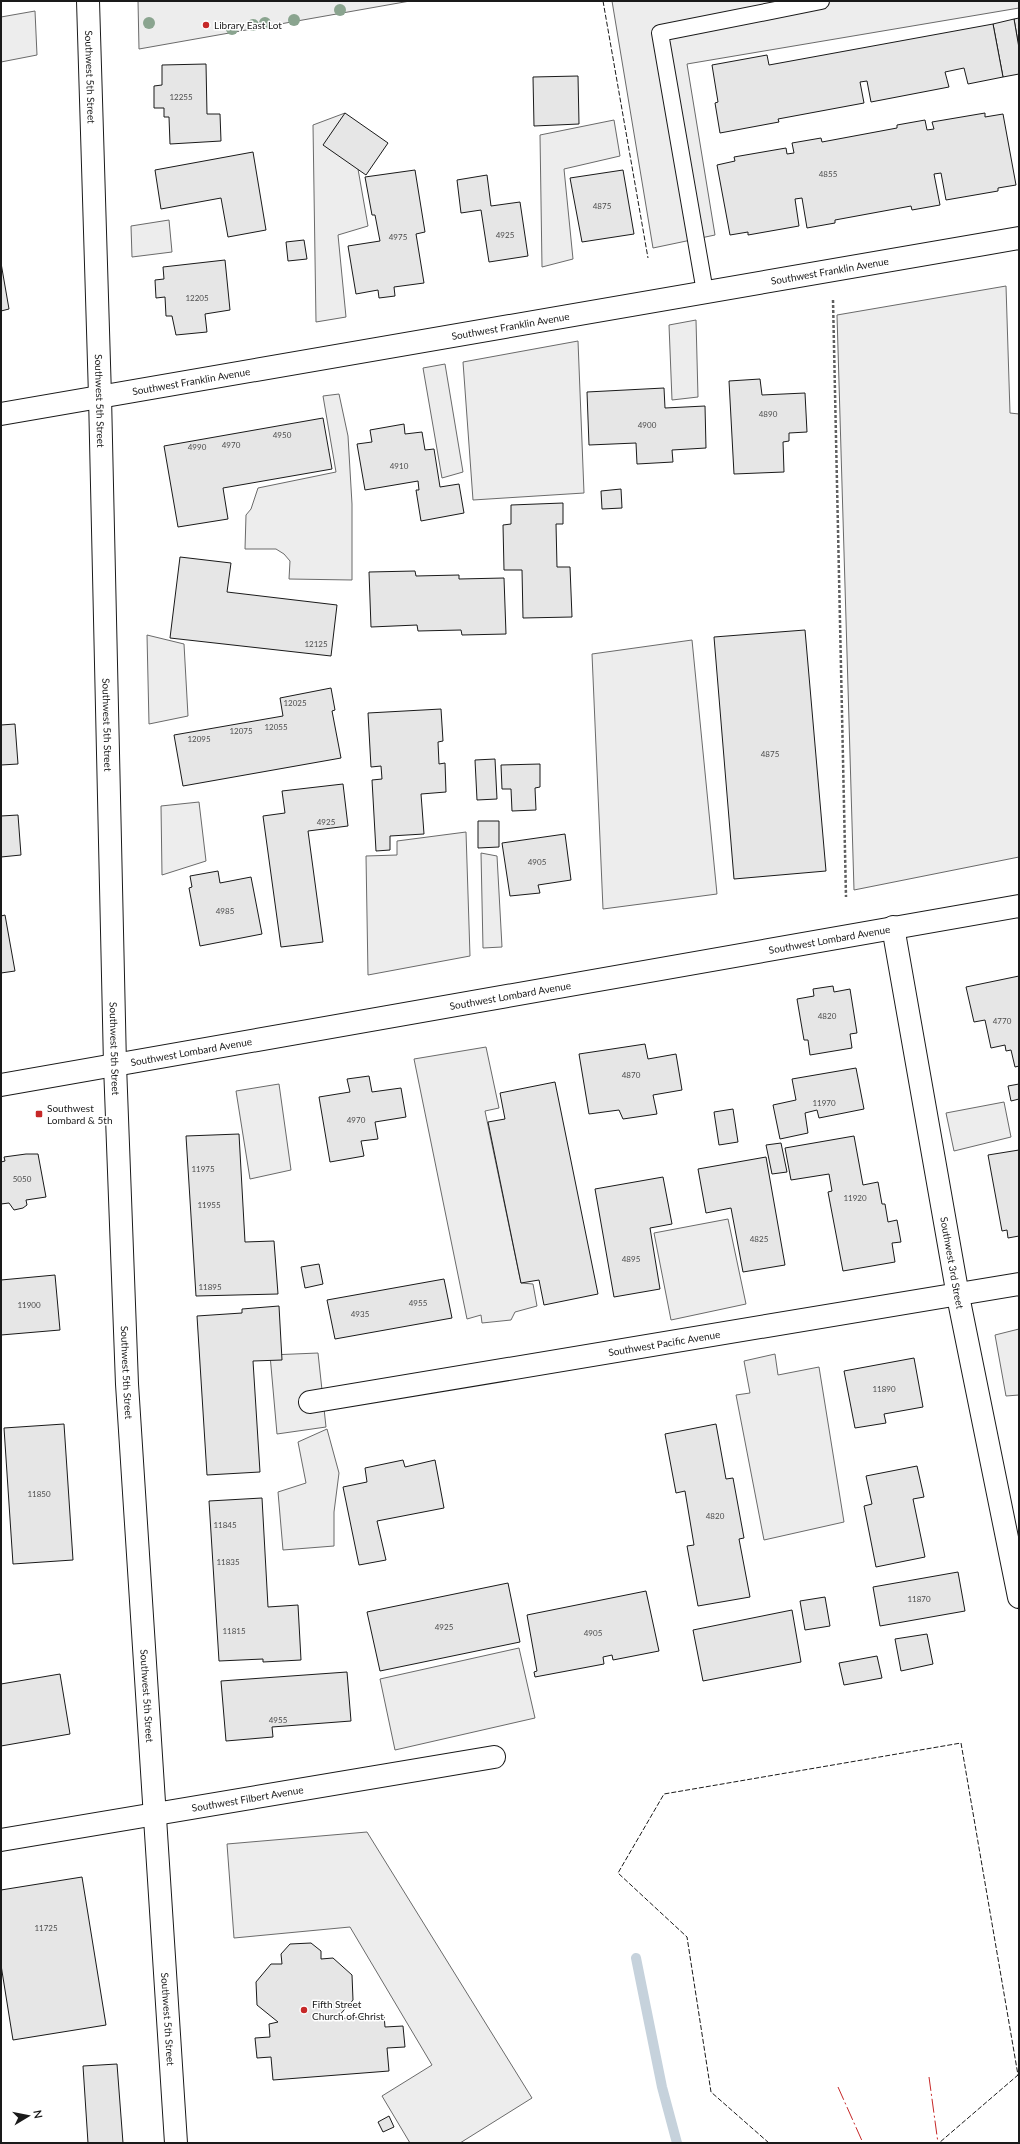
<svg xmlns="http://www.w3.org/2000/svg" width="1020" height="2144" font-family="Lato,sans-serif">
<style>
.parking{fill:#ededed;stroke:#6a6a6a}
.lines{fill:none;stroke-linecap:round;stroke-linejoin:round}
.stream{stroke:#c6d2dc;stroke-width:10}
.building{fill:#e6e6e6;stroke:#1a1a1a}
.lane-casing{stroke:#1a1a1a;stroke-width:18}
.street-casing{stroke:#1a1a1a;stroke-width:24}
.secondary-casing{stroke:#1a1a1a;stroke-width:24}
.path{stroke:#5f5f5f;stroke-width:2.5;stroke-dasharray:3 2;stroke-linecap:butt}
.lane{stroke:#fff;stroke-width:16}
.street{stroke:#fff;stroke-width:22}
.secondary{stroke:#fff;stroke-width:22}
.fence{stroke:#1a1a1a;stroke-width:1;stroke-dasharray:5 2;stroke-linecap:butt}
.power{stroke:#c62828;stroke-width:1;stroke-dasharray:14 3 2 3;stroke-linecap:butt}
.tree{fill:#8aa48f}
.poi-dot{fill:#c62828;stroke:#fff;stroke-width:1.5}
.labels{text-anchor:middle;stroke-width:3;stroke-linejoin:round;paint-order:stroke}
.number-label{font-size:8px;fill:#4d4d4d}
.poi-label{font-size:10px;fill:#1a1a1a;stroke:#fff;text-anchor:start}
.street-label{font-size:10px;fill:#1a1a1a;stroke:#fff}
</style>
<rect width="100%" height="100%" fill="#fff"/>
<g class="parking">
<polygon points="138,1 410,1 139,49"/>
<polygon points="612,1 1019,1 1019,8 687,64 715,235 653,248"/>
<polygon points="35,11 37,55 1,62 1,17"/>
<polygon points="345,113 358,169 368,226 338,235 346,317 316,322 313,125"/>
<polygon points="614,120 620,156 564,169 573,259 542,267 540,135"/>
<polygon points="169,220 172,252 132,257 131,226"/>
<polygon points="1006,286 1010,413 1019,414 1019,857 854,890 837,315"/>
<polygon points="696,320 698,397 672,400 669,325"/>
<polygon points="578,341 584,493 473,500 463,362"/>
<polygon points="445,364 463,472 442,478 423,368"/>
<polygon points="339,394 348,436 352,504 352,580 289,579 290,561 284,554 276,549 245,549 246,515 251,509 258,488 336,472 323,396"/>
<polygon points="147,635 184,644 188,716 149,724"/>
<polygon points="692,640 717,894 603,909 592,654"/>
<polygon points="199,802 206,861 162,875 161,806"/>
<polygon points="466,832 470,956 368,975 366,856 397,855 397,841"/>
<polygon points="481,853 497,856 502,947 483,948"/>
<polygon points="486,1047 499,1108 485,1111 521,1283 533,1284 537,1306 515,1312 511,1320 482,1323 481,1315 467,1319 414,1059"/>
<polygon points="279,1084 291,1170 250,1179 236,1091"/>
<polygon points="1004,1102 1011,1137 954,1151 946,1113"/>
<polygon points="728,1219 746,1304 671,1320 654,1233"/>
<polygon points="1019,1329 1019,1395 1006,1396 995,1335"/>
<polygon points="318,1353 326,1427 277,1434 270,1355"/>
<polygon points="775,1354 778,1375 819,1367 844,1522 764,1540 736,1395 750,1393 744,1361"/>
<polygon points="327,1429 339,1473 334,1512 334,1546 283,1550 278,1492 306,1483 298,1442"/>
<polygon points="519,1648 535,1718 395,1750 380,1679"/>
<polygon points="367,1832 532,2098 460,2143 410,2143 382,2096 432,2065 350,1927 234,1938 227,1844"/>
</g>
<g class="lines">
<polyline class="stream" points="636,1958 662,2087 677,2143"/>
</g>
<g class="building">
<polygon points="1019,18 1019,48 1014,19"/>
<polygon points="1014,19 1019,48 1019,74 1003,77 993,24"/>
<polygon points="993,24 1003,77 968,84 964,68 945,72 949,87 871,102 867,81 860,82 864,103 778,119 779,122 720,133 715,103 718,102 712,65 767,55 769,65"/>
<polygon points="206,64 207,114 220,114 221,141 170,144 169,117 164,117 164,108 154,108 154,86 162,85 162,65"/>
<polygon points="578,76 579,124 534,126 533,77"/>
<polygon points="345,113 388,143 366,175 323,145"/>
<polygon points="985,113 985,117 1003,114 1016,185 998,188 998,191 946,200 941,173 934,174 940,205 912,210 911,206 835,220 835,223 807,228 802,198 795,199 799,226 748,235 748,232 730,235 717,165 735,161 734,157 786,148 787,154 794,153 792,143 821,138 822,142 897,128 897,125 925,120 927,130 934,129 932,122"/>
<polygon points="253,152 266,230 228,237 221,198 161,209 155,170"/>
<polygon points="415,170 425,232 416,234 424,283 394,287 395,296 379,298 378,290 356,294 348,246 380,241 375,215 372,215 365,177"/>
<polygon points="623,170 634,234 582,242 570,178"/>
<polygon points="487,175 491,206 520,202 528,256 489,262 481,210 461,213 457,180"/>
<polygon points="304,240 307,259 288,261 286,242"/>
<polygon points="225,260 230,310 205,314 207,332 176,335 172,316 166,316 165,297 156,298 155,280 164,279 163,267"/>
<polygon points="1,263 9,309 1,311"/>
<polygon points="760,379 762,395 805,393 807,432 789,433 789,441 783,442 784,472 734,474 729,381"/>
<polygon points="664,388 665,408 705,406 706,448 672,450 673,462 637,464 636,443 589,445 587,392"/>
<polygon points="323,418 332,469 223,488 228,519 178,527 164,446"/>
<polygon points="404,424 405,434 422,432 425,450 434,449 440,487 459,484 464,513 421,521 416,490 419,490 418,481 365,490 357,444 372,442 370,430"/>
<polygon points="621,489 622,508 602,509 601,491"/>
<polygon points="563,503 563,524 556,524 557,567 570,567 572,617 523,618 522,570 504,570 503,525 511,524 511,505"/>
<polygon points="180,557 231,563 227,592 337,605 331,656 170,638"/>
<polygon points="415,571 416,576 459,575 459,579 504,578 506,634 462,635 461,630 418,631 417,625 371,627 369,572"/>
<polygon points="805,630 826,871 734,879 714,637"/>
<polygon points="331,688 335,710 332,711 341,758 183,786 174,735 283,716 280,698"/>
<polygon points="441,709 443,741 438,742 439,764 445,763 446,792 421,794 424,834 390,836 390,850 376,851 372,780 382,779 381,766 371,767 368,713"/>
<polygon points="15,724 18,764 1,765 1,725"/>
<polygon points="495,759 497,799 477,800 475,760"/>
<polygon points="540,764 540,787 535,788 536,810 512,811 511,789 502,789 501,765"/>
<polygon points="343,784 348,826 308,831 323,942 281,947 263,816 285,813 282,791"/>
<polygon points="18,815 21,855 1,857 1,816"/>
<polygon points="478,821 499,821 499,847 478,848"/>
<polygon points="565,834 571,880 538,885 540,893 510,896 502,843"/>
<polygon points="218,871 220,883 251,877 262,934 200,946 189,888 192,887 190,876"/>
<polygon points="5,915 15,971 1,973 1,916"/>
<polygon points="1019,976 1019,1066 1015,1067 1011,1050 1006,1051 1005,1045 991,1048 985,1020 974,1022 966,987"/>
<polygon points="833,986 834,992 850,989 857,1033 850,1034 852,1048 810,1055 808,1040 804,1040 797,999 814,996 813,989"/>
<polygon points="645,1044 648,1059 676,1054 682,1090 653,1095 657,1114 623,1119 619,1110 589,1114 579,1054"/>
<polygon points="856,1068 864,1109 819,1118 817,1110 805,1113 808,1133 780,1139 773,1105 796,1100 792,1079"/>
<polygon points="369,1076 372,1092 401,1088 406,1117 375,1122 378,1139 361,1141 364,1156 330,1162 319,1097 350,1092 347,1079"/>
<polygon points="555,1082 598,1294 544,1305 539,1280 521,1283 488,1122 505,1119 500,1093"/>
<polygon points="1019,1084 1019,1099 1011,1101 1008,1086"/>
<polygon points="733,1109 738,1142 719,1145 714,1112"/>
<polygon points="239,1134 245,1242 274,1241 278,1294 196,1296 186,1136"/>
<polygon points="854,1136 863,1185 878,1182 882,1204 885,1204 888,1222 897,1220 901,1242 892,1243 895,1262 843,1271 828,1192 832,1191 829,1174 791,1180 785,1148"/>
<polygon points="781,1143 787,1172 772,1174 766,1145"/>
<polygon points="1019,1150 1019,1236 1008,1238 1007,1230 1002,1231 988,1155"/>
<polygon points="26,1154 38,1154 46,1197 26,1200 27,1205 23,1208 14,1210 9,1203 1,1204 1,1162 5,1161 4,1157"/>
<polygon points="766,1157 785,1265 743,1272 731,1208 706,1213 698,1169"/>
<polygon points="663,1177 672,1224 650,1228 660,1289 614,1297 595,1189"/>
<polygon points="319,1264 323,1284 305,1288 301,1267"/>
<polygon points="55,1275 60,1330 1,1335 1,1280"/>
<polygon points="444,1279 452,1318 335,1339 327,1300"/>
<polygon points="279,1306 282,1360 253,1361 260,1472 207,1475 197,1316 242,1313 242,1309"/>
<polygon points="914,1358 923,1407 884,1414 886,1423 855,1428 844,1371"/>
<polygon points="64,1424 73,1560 13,1564 4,1428"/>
<polygon points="716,1424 726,1479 733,1478 744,1538 739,1539 750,1597 698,1606 687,1546 694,1545 685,1491 676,1493 665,1434"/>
<polygon points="403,1460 405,1467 435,1460 444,1508 377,1521 386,1560 359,1565 343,1487 367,1482 365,1468"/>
<polygon points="917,1466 924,1497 913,1499 925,1557 876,1567 864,1506 872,1504 866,1476"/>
<polygon points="262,1498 268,1607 298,1605 301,1660 263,1662 263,1659 219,1661 209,1501"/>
<polygon points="958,1572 965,1611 880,1626 873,1587"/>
<polygon points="508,1583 520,1642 380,1671 367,1612"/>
<polygon points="646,1591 659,1651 613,1660 612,1655 603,1657 604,1664 535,1677 534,1672 537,1671 527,1615"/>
<polygon points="825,1597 830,1626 805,1630 800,1601"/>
<polygon points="792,1610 801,1662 703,1681 693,1630"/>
<polygon points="927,1634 933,1664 901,1671 895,1639"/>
<polygon points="877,1656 882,1678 844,1685 839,1663"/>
<polygon points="347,1672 351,1721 272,1727 273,1737 226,1741 221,1681"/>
<polygon points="60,1674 70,1734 1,1746 1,1684"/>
<polygon points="82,1877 106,2025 13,2040 1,1965 1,1890"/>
<polygon points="311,1943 321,1951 321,1959 333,1958 352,1975 353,2000 336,2019 384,2015 385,2027 403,2026 405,2047 387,2048 389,2071 273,2080 271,2057 257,2058 255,2038 270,2037 269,2024 278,2022 257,2005 256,1982 271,1964 282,1964 281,1954 290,1944"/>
<polygon points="117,2064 123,2143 88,2143 83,2066"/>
<polygon points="389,2116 394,2127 383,2132 378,2122"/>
</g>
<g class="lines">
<g class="lane-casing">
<polyline id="lane" points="705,292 660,33 821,1"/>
</g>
<g class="street-casing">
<g id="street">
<path id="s1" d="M 1,414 L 1019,238"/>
<path id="s2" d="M 893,927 L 958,1296 L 1019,1597"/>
<path id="s3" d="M 310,1402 L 1019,1284"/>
<path id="s4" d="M 1,1840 L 494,1757"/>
</g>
</g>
<g class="secondary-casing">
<g id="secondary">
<path id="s5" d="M 88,1 L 100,396 L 115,1065 L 127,1384 L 176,2143"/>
<path id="s6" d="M 1,1085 L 1019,906"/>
</g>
</g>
<polyline class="path" points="833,300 846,897"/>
<use href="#lane" class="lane"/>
<use href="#street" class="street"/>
<use href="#secondary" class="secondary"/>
<g class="fence">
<polyline points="603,1 648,258"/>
<polyline points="769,2143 711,2092 687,1937 618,1873 664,1794 961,1743 1018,2075 939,2143"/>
</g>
<g class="power">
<polyline points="929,2077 938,2143"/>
<polyline points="838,2087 863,2143"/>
</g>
</g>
<g class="tree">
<circle cx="340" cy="10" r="6"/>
<circle cx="294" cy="20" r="6"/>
<circle cx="149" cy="23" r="6"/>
<circle cx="265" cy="23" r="6"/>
<circle cx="253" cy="25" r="6"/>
<circle cx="232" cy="29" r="6"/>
</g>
<g class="poi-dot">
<circle cx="206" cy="25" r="4"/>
<rect x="35" y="1110" width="8" height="8" rx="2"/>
<circle cx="304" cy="2010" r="4"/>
</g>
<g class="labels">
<g class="number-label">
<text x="181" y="100">12255</text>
<text x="828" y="177">4855</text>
<text x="602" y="209">4875</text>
<text x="505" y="238">4925</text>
<text x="398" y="240">4975</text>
<text x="197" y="301">12205</text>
<text x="768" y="417">4890</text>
<text x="647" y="428">4900</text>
<text x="282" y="438">4950</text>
<text x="231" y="448">4970</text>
<text x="197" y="450">4990</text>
<text x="399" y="469">4910</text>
<text x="316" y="647">12125</text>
<text x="295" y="706">12025</text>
<text x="276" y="730">12055</text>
<text x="241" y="734">12075</text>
<text x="199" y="742">12095</text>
<text x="770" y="757">4875</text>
<text x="326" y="825">4925</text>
<text x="537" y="865">4905</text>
<text x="225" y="914">4985</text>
<text x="827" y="1019">4820</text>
<text x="1002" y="1024">4770</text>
<text x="631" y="1078">4870</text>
<text x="824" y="1106">11970</text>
<text x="356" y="1123">4970</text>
<text x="203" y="1172">11975</text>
<text x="22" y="1182">5050</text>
<text x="855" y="1201">11920</text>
<text x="209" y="1208">11955</text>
<text x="759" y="1242">4825</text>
<text x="631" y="1262">4895</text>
<text x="210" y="1290">11895</text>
<text x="418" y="1306">4955</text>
<text x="29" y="1308">11900</text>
<text x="360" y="1317">4935</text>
<text x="884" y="1392">11890</text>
<text x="39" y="1497">11850</text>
<text x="715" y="1519">4820</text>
<text x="225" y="1528">11845</text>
<text x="228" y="1565">11835</text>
<text x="919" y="1602">11870</text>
<text x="444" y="1630">4925</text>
<text x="234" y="1634">11815</text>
<text x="593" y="1636">4905</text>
<text x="278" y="1723">4955</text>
<text x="46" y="1931">11725</text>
</g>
<g class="poi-label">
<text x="214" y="29">Library East Lot</text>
<text x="47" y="1112">Southwest<tspan x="47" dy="12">Lombard &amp; 5th</tspan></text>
<text x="312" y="2008">Fifth Street<tspan x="312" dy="12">Church of Christ</tspan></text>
</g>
<g class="street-label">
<text dy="4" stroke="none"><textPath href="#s5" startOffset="76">Southwest 5th Street</textPath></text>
<text dy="4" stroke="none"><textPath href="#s1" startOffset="841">Southwest Franklin Avenue</textPath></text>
<text dy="4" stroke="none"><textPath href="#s1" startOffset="517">Southwest Franklin Avenue</textPath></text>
<text dy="4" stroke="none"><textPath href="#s1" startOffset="193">Southwest Franklin Avenue</textPath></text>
<text dy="4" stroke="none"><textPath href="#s5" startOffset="400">Southwest 5th Street</textPath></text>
<text dy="4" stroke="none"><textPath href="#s5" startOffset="724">Southwest 5th Street</textPath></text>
<text dy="4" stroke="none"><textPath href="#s6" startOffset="841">Southwest Lombard Avenue</textPath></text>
<text dy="4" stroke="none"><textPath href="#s6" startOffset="517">Southwest Lombard Avenue</textPath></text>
<text dy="4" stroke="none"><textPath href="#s5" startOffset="1048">Southwest 5th Street</textPath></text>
<text dy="4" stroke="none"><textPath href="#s6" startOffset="193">Southwest Lombard Avenue</textPath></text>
<text dy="4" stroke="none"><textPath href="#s2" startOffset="341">Southwest 3rd Street</textPath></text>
<text dy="4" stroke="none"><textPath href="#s3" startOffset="359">Southwest Pacific Avenue</textPath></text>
<text dy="4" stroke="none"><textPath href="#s5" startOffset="1372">Southwest 5th Street</textPath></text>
<text dy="4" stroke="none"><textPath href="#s5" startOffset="1696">Southwest 5th Street</textPath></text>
<text dy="4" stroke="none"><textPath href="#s4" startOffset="250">Southwest Filbert Avenue</textPath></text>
<text dy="4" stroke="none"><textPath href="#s5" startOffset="2020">Southwest 5th Street</textPath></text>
</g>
</g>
<rect width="1020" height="2144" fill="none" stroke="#1a1a1a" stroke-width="4"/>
<g transform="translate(28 2116) rotate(80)" stroke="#ffffff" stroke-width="3" paint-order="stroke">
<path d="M0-3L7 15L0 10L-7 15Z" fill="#1a1a1a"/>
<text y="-6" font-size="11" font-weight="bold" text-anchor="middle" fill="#1a1a1a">N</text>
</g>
</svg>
